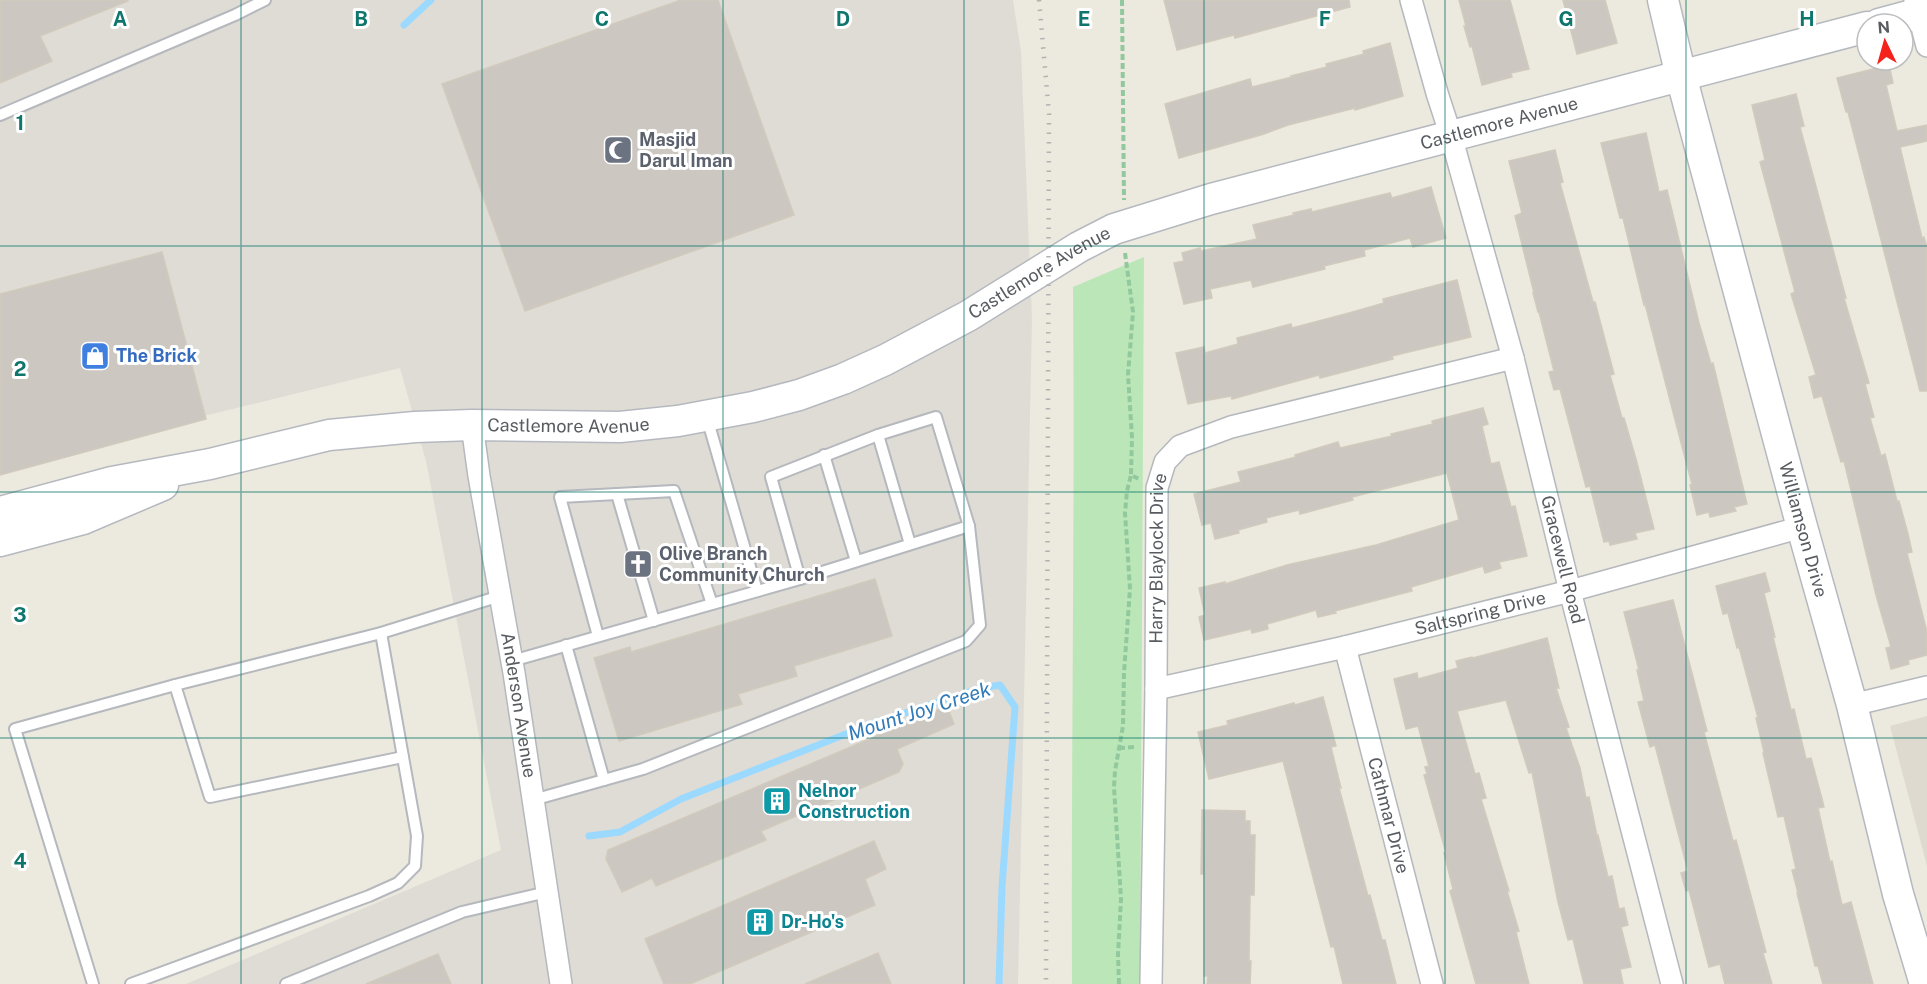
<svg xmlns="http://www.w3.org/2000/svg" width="1927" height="984" font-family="'Public Sans',sans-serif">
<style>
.industrial{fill:#dfdcd6}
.education{fill:#dfdacf}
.green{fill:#bbe7b8}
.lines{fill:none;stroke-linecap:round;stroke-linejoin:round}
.stream{stroke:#9cd9ff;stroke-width:7}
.building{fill:#ccc7c0;stroke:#d1cabd;stroke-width:1.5}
.lane-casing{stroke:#b5b8bd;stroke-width:14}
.street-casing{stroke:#b5b8bd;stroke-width:24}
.secondary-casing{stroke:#b5b9bf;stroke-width:33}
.path{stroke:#92c89d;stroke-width:4;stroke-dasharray:6 3;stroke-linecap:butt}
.lane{stroke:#fff;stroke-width:10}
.street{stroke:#fff;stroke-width:21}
.secondary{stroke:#fff;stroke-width:30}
.rail{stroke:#b1b2b2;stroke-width:4.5;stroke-dasharray:1.5 8;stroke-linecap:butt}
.grid{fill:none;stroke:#0f766e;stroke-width:1.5;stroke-opacity:0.55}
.labels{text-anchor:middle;stroke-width:6;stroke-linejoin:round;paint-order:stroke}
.street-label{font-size:18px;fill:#585c61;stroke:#fff}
.worship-label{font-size:18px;font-weight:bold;fill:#5b616d;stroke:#fff;text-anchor:start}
.shop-label{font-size:18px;font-weight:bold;fill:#366cbe;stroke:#fff;text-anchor:start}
.culture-label{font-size:18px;font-weight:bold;fill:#0d838f;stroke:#fff;text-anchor:start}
.water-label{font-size:20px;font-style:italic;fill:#337bb8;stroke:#fff}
.grid-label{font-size:20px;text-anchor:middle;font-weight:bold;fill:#0f766e;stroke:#fff;stroke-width:6;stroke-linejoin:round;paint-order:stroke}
</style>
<rect width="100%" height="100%" fill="#ece9de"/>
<polygon class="industrial" points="0,0 1013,0 1021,52 1032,319 1018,984 186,984 501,850 426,461 400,368 0,466"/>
<polygon class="education" points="1927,716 1927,866 1890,726"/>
<path class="green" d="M 1144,257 L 1140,984 L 1072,984 C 1071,752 1075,520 1073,287 Z"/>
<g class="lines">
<g class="stream">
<polyline points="404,25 431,0"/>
<polyline points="589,836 620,832 681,799 874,723 981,688 1000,685 1015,707 1002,887 999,984"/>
</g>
</g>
<g class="building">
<polygon points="0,0 127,0 128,1 40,36 52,61 0,83"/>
<polygon points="681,0 718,0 794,215 525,311 442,84"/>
<polygon points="1164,0 1349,0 1350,7 1235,38 1234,35 1177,50"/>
<polygon points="1459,0 1510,0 1529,69 1511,73 1512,77 1482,85 1472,46 1470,47 1464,26 1466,26"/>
<polygon points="1563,0 1605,0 1617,43 1577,54"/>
<polygon points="1390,43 1403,96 1355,110 1355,108 1288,125 1264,134 1179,158 1165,104 1250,79 1252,87 1292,77 1291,76 1327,67 1326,64 1364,54 1363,51"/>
<polygon points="1889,65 1893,83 1886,85 1897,131 1927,125 1927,141 1900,147 1922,238 1924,237 1927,247 1927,391 1920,391 1848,112 1846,112 1837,78"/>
<polygon points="1796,94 1804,126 1800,127 1846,298 1844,298 1869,383 1865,384 1874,417 1870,418 1881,456 1885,454 1897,501 1899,501 1908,534 1912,552 1907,553 1927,632 1927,655 1908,660 1909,664 1891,669 1886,648 1891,647 1876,595 1844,461 1841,462 1822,396 1814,398 1809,377 1816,375 1791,294 1795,292 1760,162 1765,160 1752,105"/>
<polygon points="1646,133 1659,192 1667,190 1699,323 1711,364 1713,363 1747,504 1734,507 1736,511 1710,517 1709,512 1697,515 1690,485 1692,484 1679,435 1645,304 1644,305 1623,218 1620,218 1601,143"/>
<polygon points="1555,150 1563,182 1560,183 1593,302 1595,302 1614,374 1610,375 1622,418 1624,418 1636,459 1654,529 1635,533 1637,539 1610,545 1609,541 1604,542 1590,486 1586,487 1560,389 1554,390 1549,372 1554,371 1539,312 1538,312 1533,293 1534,293 1515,216 1522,213 1509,161"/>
<polygon points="1431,187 1446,238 1413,247 1410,238 1364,250 1365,256 1324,266 1325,269 1253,287 1251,280 1210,289 1212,298 1184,304 1174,263 1184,261 1182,253 1200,248 1201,251 1257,239 1253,225 1294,215 1293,213 1311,209 1312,212 1390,193 1392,198"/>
<polygon points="162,252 206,419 0,475 0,294"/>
<polygon points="1457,280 1471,337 1392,356 1393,359 1320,378 1319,375 1232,399 1231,396 1188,404 1176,353 1204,347 1205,353 1238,344 1237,338 1291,324 1292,328 1349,313 1384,303 1383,299"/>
<polygon points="1483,408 1488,424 1482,426 1491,464 1499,462 1511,507 1515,506 1527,556 1499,562 1501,568 1485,573 1483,566 1411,587 1412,591 1335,611 1336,613 1318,617 1316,610 1267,624 1268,629 1252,633 1251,629 1204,640 1199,617 1205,615 1199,588 1225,582 1225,584 1287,565 1376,545 1459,520 1447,473 1352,497 1353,500 1300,514 1299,510 1266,518 1267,522 1238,530 1239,533 1215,539 1211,523 1202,525 1194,494 1241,482 1238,472 1296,457 1295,455 1338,442 1340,448 1392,436 1391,434 1433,424 1432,421"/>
<polygon points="1765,573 1770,591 1764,593 1775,637 1773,637 1791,710 1794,709 1806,759 1811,758 1821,795 1824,807 1818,808 1830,862 1832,861 1842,905 1851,902 1873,984 1823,984 1818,966 1815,966 1797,893 1798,893 1792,870 1796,869 1784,816 1778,817 1763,753 1764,752 1756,718 1758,718 1739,647 1737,648 1728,613 1723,614 1716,586"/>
<polygon points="875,579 892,636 794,666 797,676 738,694 742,704 619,741 594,658 630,647 631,652"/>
<polygon points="1673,600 1707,731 1704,732 1733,841 1736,840 1766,952 1763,953 1772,984 1725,984 1720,964 1709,967 1689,890 1686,891 1681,873 1688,871 1655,745 1650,747 1638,702 1644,701 1637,670 1639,670 1624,612"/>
<polygon points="1547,638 1559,688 1556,688 1569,727 1566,728 1580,768 1586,798 1589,797 1597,836 1598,835 1608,877 1612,876 1619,909 1624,908 1628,925 1621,927 1631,967 1620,969 1623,984 1584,984 1573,939 1568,940 1558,902 1532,772 1529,773 1506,700 1457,711 1475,774 1479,773 1486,798 1481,799 1509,891 1507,891 1519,931 1516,932 1529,984 1476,984 1450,891 1453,889 1444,853 1446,853 1424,775 1427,774 1425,767 1429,766 1418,726 1406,729 1394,679 1417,673 1418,679 1458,668 1456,661 1472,657 1473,658"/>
<polygon points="1323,697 1336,746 1331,747 1341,788 1339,788 1368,896 1370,895 1382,940 1385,940 1396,984 1343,984 1334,946 1331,947 1283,761 1209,779 1198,732 1228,725 1227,721 1294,703 1295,705"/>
<polygon points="947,706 954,724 897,749 903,764 899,772 761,831 766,840 656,886 652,878 622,892 606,859 608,850"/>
<polygon points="1202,810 1245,811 1245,821 1250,821 1250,835 1255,835 1254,895 1250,895 1249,961 1251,961 1250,984 1207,984 1208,976 1204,976 1204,874 1201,874"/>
<polygon points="874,841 886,869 865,879 875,905 690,984 664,984 645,939"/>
<polygon points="878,953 891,984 805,984"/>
<polygon points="438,954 451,984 366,984"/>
</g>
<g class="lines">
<g class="lane-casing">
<g id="lane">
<polyline points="0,115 235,15 265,0"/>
<polyline points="707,418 757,591"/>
<polyline points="878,435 910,544"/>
<polyline points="824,455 856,561"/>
<polyline points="617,494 654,621"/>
<polyline points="800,579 969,526"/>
<polyline points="381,633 500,596"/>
<polyline points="598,636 560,497 674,491 712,604"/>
<polyline points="566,645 604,780"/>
<polyline points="512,661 800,579 771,477 878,435 936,417 969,526 980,625 966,641 643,769 533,800"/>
<polyline points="175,685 210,797 403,757"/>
<polyline points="93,984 15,729 175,685 381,633 417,836 415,866 398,883 369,896 131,984"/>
<polyline points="286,984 462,912 547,892"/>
</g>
</g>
<g class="street-casing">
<g id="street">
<path id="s1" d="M 1411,0 L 1437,93 L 1451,136 L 1513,358 L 1570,591 L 1672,984"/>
<polyline points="1915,0 1927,46"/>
<path id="s2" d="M 472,425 L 479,476 L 514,673 L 561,984"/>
<path id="s3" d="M 1345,647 L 1432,984"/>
<path id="s4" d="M 1156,689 L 1345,647 L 1570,591 L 1802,527"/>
<polyline points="1852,705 1927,687"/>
<path id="s5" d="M 1151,984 L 1156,689 L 1157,488 L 1165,462 L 1180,446 L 1231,427 L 1513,358"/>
</g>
</g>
<g class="secondary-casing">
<g id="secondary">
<path id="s6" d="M 1663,0 L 1681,76 L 1802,527 L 1852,705 L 1898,894 L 1925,984"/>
<polyline points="1879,24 1927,11"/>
<path id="s7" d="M 0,512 L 112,482 L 210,464 L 329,435 L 415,427 L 472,425 L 620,427 L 678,421 L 753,407 L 799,395 L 843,379 L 885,360 L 968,316 L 1079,247 L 1114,229 L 1211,199 L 1867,27"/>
<polyline points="0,541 83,519 163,485"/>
</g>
</g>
<g class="path">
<polyline points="1122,0 1124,200"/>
<polyline points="1125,253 1133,312 1128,375 1132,438 1131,475 1139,479"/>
<polyline points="1119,748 1136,747"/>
<polyline points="1119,984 1118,955 1121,899 1114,787 1115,771 1123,726 1124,673 1130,589 1125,513 1127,491 1131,475"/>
</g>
<use href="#lane" class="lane"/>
<use href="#street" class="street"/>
<use href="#secondary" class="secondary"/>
<polyline class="rail" points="1039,0 1049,114 1046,984"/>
</g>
<path class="grid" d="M 241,0 L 241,984M 482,0 L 482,984M 723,0 L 723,984M 964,0 L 964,984M 1204,0 L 1204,984M 1445,0 L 1445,984M 1686,0 L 1686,984M 0,246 L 1927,246M 0,492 L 1927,492M 0,738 L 1927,738"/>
<defs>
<g id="mosque-square" transform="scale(1.5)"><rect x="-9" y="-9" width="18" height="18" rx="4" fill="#6b7280" stroke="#fff"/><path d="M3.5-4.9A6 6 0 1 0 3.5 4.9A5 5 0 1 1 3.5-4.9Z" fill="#fff"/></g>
<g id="shop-square" transform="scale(1.5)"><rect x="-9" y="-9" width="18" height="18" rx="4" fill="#3f7fe0" stroke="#fff"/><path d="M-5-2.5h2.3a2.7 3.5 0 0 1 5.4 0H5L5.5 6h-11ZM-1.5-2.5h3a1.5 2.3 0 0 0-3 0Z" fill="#fff"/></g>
<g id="church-square" transform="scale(1.5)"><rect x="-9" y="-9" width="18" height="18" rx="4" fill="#6b7280" stroke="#fff"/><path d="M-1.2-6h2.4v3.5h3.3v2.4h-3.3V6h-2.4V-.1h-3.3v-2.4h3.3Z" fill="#fff"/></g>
<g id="building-square" transform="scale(1.5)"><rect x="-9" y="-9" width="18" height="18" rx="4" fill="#0f9aa8" stroke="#fff"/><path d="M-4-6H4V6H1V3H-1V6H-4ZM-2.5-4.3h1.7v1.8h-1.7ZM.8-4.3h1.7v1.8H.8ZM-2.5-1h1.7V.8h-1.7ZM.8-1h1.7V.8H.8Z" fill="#fff"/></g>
</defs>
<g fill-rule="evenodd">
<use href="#mosque-square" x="618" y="150"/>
<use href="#shop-square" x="95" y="356"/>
<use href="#church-square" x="638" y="564"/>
<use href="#building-square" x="777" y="801"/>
<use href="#building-square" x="760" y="922"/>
</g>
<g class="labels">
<g class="street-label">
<text dy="6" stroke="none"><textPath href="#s7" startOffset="1568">Castlemore Avenue</textPath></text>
<text dy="6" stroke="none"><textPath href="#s7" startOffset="1082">Castlemore Avenue</textPath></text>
<text dy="6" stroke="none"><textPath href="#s7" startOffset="578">Castlemore Avenue</textPath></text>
<text dy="6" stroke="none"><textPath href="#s6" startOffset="548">Williamson Drive</textPath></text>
<text dy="6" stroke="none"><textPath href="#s5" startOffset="426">Harry Blaylock Drive</textPath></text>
<text dy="6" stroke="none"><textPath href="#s1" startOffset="580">Gracewell Road</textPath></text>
<text dy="6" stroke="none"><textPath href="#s4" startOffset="333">Saltspring Drive</textPath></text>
<text dy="6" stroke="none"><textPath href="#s2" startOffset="284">Anderson Avenue</textPath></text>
<text dy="6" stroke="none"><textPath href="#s3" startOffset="174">Cathmar Drive</textPath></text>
</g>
<g class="worship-label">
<text x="639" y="146">Masjid<tspan x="639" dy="21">Darul Iman</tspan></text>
<text x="659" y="560">Olive Branch<tspan x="659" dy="21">Community Church</tspan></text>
</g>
<g class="shop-label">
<text x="116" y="362">The Brick</text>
</g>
<g class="culture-label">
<text x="798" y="797">Nelnor<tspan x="798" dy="21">Construction</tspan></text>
<text x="781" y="928">Dr-Ho's</text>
</g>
<g class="water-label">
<text transform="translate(919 711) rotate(-18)" y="7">Mount Joy Creek</text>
</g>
</g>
<g class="grid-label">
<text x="120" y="26">A</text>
<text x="361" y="26">B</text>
<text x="602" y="26">C</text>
<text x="843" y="26">D</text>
<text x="1084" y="26">E</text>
<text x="1325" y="26">F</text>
<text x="1566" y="26">G</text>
<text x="1807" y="26">H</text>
<text x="20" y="130">1</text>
<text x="20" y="376">2</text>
<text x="20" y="622">3</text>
<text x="20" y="868">4</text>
</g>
<g transform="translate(1885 42) rotate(355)"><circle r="28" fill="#ffffff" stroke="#bcbec0" stroke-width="1.5"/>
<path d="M0-4.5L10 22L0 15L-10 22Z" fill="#f4211c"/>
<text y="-9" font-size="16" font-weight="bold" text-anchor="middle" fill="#585c61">N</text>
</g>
</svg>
